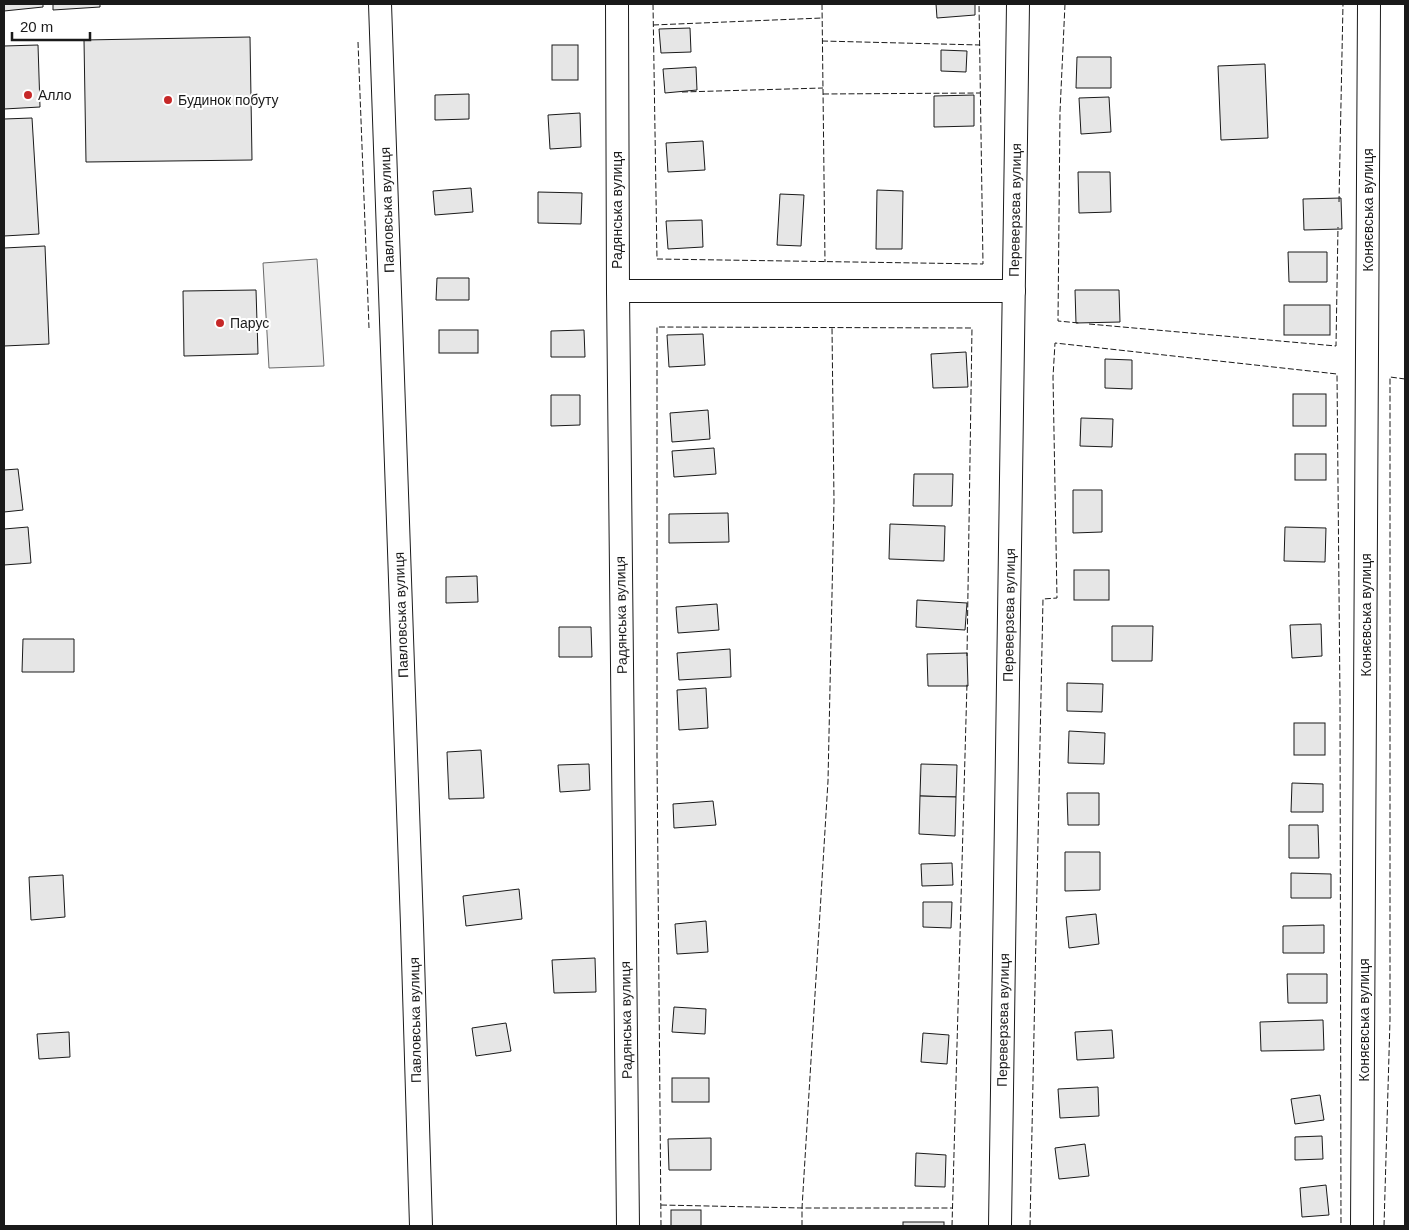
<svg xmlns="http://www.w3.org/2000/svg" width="1409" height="1230" font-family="Arial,sans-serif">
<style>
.built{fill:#ededed;stroke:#6a6a6a}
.building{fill:#e6e6e6;stroke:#1a1a1a}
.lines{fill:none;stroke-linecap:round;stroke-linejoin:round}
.street-casing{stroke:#1a1a1a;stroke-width:24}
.street{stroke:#fff;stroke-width:22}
.fence{stroke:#1a1a1a;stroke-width:1;stroke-dasharray:6 2.5;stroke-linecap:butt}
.poi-dot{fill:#c62828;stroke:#fff;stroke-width:2}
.labels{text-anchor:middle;stroke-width:4;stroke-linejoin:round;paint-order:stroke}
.poi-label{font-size:14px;fill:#1a1a1a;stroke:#fff;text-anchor:start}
.street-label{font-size:14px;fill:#1a1a1a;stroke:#fff}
</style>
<rect width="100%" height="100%" fill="#fff"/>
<polygon class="built" points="317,259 324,366 269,368 263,263"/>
<g class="building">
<polygon points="4,4 43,4 43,7 4,11"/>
<polygon points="53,4 100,4 100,7 53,10"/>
<polygon points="936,4 975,4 975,15 937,18"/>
<polygon points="690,28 691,52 661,53 659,29"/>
<polygon points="250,37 252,160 86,162 84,40"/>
<polygon points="38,45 40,107 4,109 4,46"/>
<rect x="552" y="45" width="26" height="35"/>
<polygon points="941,50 967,51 966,72 941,71"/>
<polygon points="1077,57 1111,57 1111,88 1076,88"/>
<polygon points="1265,64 1268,138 1221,140 1218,66"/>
<polygon points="696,67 697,90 665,93 663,69"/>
<polygon points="469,94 469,119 435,120 435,95"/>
<polygon points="974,95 974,126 934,127 934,96"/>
<polygon points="1109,97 1111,132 1081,134 1079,98"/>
<polygon points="580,113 581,147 550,149 548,115"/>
<polygon points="32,118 39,234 4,236 4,119"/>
<polygon points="703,141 705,170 668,172 666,143"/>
<polygon points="1078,172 1110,172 1111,212 1079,213"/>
<polygon points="471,188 473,212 435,215 433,191"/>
<polygon points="877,190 903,191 902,249 876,249"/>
<polygon points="538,192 582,193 581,224 538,223"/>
<polygon points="780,194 804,195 801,246 777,245"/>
<polygon points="1341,198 1342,229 1304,230 1303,199"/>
<polygon points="702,220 703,247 668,249 666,221"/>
<polygon points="45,246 49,344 4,346 4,248"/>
<polygon points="1288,252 1327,252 1327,282 1289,282"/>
<polygon points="437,278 469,278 469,300 436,300"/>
<polygon points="256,290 258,354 184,356 183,291"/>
<polygon points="1075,290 1119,290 1120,322 1076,323"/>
<rect x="1284" y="305" width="46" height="30"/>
<rect x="439" y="330" width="39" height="23"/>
<polygon points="584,330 585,357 551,357 551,331"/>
<polygon points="703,334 705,365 669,367 667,335"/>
<polygon points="966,352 968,387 933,388 931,354"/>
<polygon points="1105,359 1132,360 1132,389 1105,388"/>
<rect x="1293" y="394" width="33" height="32"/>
<polygon points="551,395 580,395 580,425 551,426"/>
<polygon points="708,410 710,439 672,442 670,413"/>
<polygon points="1081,418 1113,419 1112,447 1080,446"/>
<polygon points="714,448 716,474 674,477 672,451"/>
<rect x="1295" y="454" width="31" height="26"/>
<polygon points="18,469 23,510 4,512 4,470"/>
<polygon points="914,474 953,474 952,506 913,506"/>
<polygon points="1073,490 1102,490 1102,532 1073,533"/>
<polygon points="728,513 729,542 669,543 669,514"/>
<polygon points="890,524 945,526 944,561 889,559"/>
<polygon points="28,527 31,563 4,565 4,529"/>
<polygon points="1285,527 1326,528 1325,562 1284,561"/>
<rect x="1074" y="570" width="35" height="30"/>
<polygon points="477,576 478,602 446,603 446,577"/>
<polygon points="917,600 967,603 965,630 916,627"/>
<polygon points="717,604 719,630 678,633 676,607"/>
<polygon points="1321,624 1322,656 1292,658 1290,625"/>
<polygon points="1112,626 1153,626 1152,661 1112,661"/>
<polygon points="559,627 591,627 592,657 559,657"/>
<polygon points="23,639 74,639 74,672 22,672"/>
<polygon points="730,649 731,677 679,680 677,653"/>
<polygon points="967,653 968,686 928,686 927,654"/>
<polygon points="1067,683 1103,684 1102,712 1067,711"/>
<polygon points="706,688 708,728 679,730 677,690"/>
<rect x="1294" y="723" width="31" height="32"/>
<polygon points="1069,731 1105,733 1104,764 1068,763"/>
<polygon points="481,750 484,798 449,799 447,752"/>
<polygon points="589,764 590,790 560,792 558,765"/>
<polygon points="921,764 957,765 956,797 920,796"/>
<polygon points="1292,783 1323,784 1323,812 1291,812"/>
<polygon points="1067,793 1099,793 1099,825 1068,825"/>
<polygon points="920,796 956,797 955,836 919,834"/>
<polygon points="713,801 716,825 674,828 673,804"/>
<polygon points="1289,825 1318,825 1319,858 1289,858"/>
<polygon points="1065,852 1100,852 1100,890 1065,891"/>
<polygon points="952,863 953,885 922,886 921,864"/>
<polygon points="1291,873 1331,874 1331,898 1291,898"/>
<polygon points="63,875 65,917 31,920 29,877"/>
<polygon points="519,889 522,919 466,926 463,896"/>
<polygon points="923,902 952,902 951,928 923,927"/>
<polygon points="1096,914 1099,944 1069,948 1066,917"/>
<polygon points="706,921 708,952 677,954 675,924"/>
<polygon points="1324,925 1324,953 1283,953 1283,926"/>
<polygon points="595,958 596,992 554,993 552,960"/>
<polygon points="1287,974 1327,974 1327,1003 1288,1003"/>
<polygon points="674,1007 706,1009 705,1034 672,1032"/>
<polygon points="1323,1020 1324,1050 1261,1051 1260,1022"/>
<polygon points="506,1023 511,1051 476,1056 472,1028"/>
<polygon points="1112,1030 1114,1058 1077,1060 1075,1032"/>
<polygon points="69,1032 70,1057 39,1059 37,1034"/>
<polygon points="923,1033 949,1035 947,1064 921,1062"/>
<rect x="672" y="1078" width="37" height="24"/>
<polygon points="1098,1087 1099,1116 1060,1118 1058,1089"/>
<polygon points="1320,1095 1324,1120 1295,1124 1291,1099"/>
<polygon points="1322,1136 1323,1159 1295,1160 1295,1137"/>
<polygon points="711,1138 711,1170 669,1170 668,1139"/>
<polygon points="1085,1144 1089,1176 1059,1179 1055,1148"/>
<polygon points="916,1153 946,1155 945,1187 915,1186"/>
<polygon points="1326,1185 1329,1215 1302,1217 1300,1188"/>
<rect x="671" y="1210" width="30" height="16"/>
<rect x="903" y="1222" width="41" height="4"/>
</g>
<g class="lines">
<g class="street-casing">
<g id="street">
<polyline points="380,4 412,925 421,1226"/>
<polyline points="617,4 618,291 628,1226"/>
<polyline points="618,291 1014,291"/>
<polyline points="1000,1226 1018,4"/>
<polyline points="1362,1226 1369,4"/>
</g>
</g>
<use href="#street" class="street"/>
<g class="fence">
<polyline points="653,4 657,259 983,264 979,4"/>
<polyline points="822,4 825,262"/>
<polyline points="1065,4 1060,112 1058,321 1079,323"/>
<polyline points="653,25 822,18"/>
<polyline points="822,41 980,45"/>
<polyline points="358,42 369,328"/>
<polyline points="682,92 823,88"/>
<polyline points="823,94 980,93"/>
<polyline points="1339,202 1343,4"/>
<polyline points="1089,324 1336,346 1338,227"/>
<polyline points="661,1205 802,1208 952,1208"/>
<polyline points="661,1226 657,756 657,327 972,328 967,656"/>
<polyline points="802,1226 802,1208 828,781 834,501 832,327"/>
<polyline points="952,1226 967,683"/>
<polyline points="1030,1226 1043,599 1057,598 1053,377 1055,343 1337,374 1340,699 1341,1226"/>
<polyline points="1384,1226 1390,1020 1390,377 1405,379"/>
</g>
</g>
<g class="poi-dot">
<circle cx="28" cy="95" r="5"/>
<circle cx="168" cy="100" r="5"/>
<circle cx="220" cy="323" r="5"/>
</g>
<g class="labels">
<g class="poi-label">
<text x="38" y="100">Алло</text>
<text x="178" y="105">Будинок побуту</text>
<text x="230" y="328">Парус</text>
</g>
<g class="street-label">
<text transform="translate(387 210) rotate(-92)" y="5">Павловська вулиця</text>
<text transform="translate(617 210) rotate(-90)" y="5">Радянська вулиця</text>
<text transform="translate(1015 210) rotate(-89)" y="5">Переверзєва вулиця</text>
<text transform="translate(1368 210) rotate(-90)" y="5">Коняєвська вулиця</text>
<text transform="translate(401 615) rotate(-92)" y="5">Павловська вулиця</text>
<text transform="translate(621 615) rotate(-91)" y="5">Радянська вулиця</text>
<text transform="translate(1009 615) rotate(-89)" y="5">Переверзєва вулиця</text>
<text transform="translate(1366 615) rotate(-90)" y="5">Коняєвська вулиця</text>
<text transform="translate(415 1020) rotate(-91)" y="5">Павловська вулиця</text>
<text transform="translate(626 1020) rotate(-91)" y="5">Радянська вулиця</text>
<text transform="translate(1003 1020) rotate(-89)" y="5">Переверзєва вулиця</text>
<text transform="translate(1364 1020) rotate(-90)" y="5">Коняєвська вулиця</text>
</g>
</g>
<rect width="1409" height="1230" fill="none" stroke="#1a1a1a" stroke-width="10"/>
<path d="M12 32v8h78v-8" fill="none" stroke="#1a1a1a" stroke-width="2.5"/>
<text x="20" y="32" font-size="15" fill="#1a1a1a" stroke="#ffffff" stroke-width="4" paint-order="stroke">20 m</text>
</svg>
